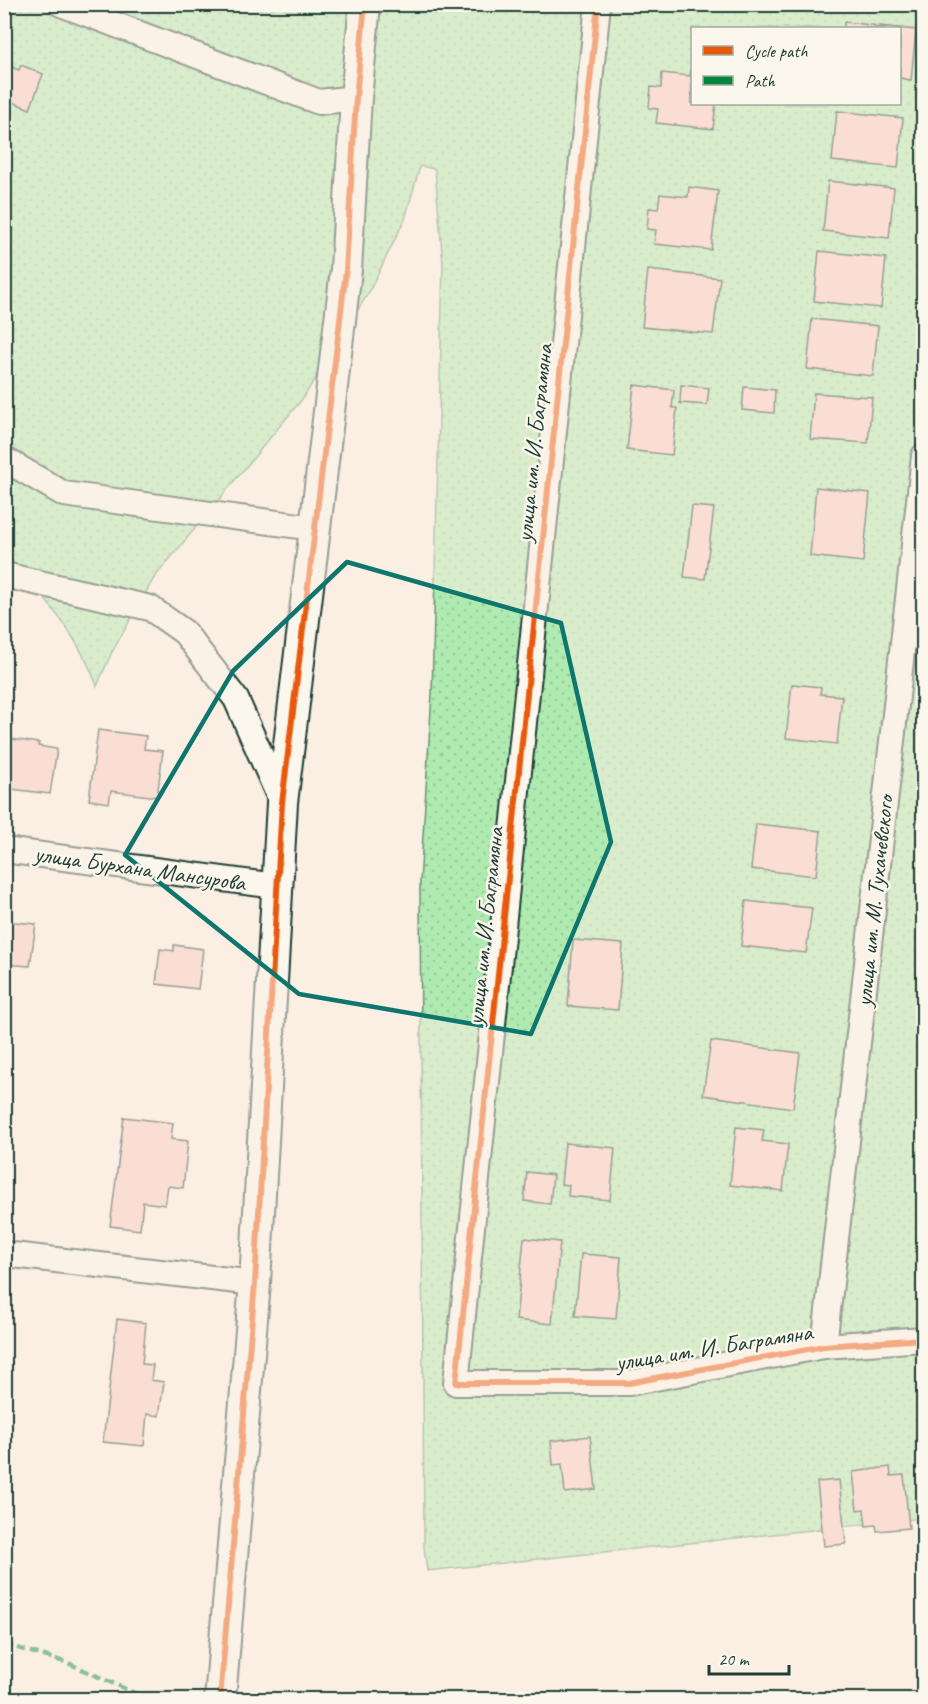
<svg xmlns="http://www.w3.org/2000/svg" width="928" height="1704" font-family="Caveat,sans-serif">
<style>
.grass{fill:url(#grass-dots);stroke:#679472;stroke-width:1.5;fill-rule:evenodd}
.building{fill:#f9cabe;stroke:#1f3d34;stroke-width:1.5}
.lines{fill:none;stroke-linecap:round;stroke-linejoin:round}
.minor-casing{stroke:#1f3d34;stroke-width:28}
.tertiary-casing{stroke:#1f3d34;stroke-width:34}
.minor{stroke:#fbf7ec;stroke-width:24}
.tertiary{stroke:#fbf7ec;stroke-width:30}
.quiet{stroke:#00873e;stroke-width:4.5;stroke-dasharray:9 4.5;stroke-linecap:butt}
.cycleway-casing{stroke:#fbf7ec;stroke-width:10}
.cycleway{stroke:#e8590c;stroke-width:6}
.marked{fill:none;stroke:#0f766e;stroke-width:4.5;stroke-linejoin:round}
.labels{text-anchor:middle;stroke-width:5;stroke-linejoin:round;paint-order:stroke}
.street-label{font-size:24px;fill:#1f3d34;stroke:#fbf7ec}
</style>
<defs>
<pattern id="grass-dots" width="8" height="8" patternUnits="userSpaceOnUse" patternTransform="scale(1.5)"><rect width="8" height="8" fill="#afeab0"/><path d="M2 2h.1M6 6h.1" fill="none" stroke="#96ca98" stroke-width="1.8" stroke-linecap="round"/></pattern>
</defs>
<rect width="100%" height="100%" fill="#fbeee3"/>
<filter id="ink" filterUnits="userSpaceOnUse"><feTurbulence type="fractalNoise" baseFrequency=".0167" numOctaves="2"/><feDisplacementMap in="SourceGraphic" scale="12" xChannelSelector="R" yChannelSelector="G"/><feConvolveMatrix kernelMatrix="1 2 1 2 8 2 1 2 1" color-interpolation-filters="sRGB"/></filter>
<g filter="url(#ink)">
<path class="grass" d="M 5,5 L 923,5 L 923,1518 L 427,1571 L 424,1547 L 420,883 L 432,694 L 443,264 L 435,169 L 420,166 L 405,219 L 369,292 L 303,398 L 154,578 L 111,654 L 97,686 C 79,635 40,592 5,553 ZM 692,28 L 900,28 L 900,104 L 692,104 Z"/>
<g class="building">
<polygon points="844,22 916,30 911,80 900,78 900,28 844,28"/>
<polygon points="4,59 11,62 9,66 19,70 21,65 43,74 30,109 10,101 8,107 4,106"/>
<polygon points="691,66 692,104 716,104 713,129 656,123 658,109 649,108 651,87 661,88 662,73 690,76"/>
<polygon points="837,111 903,118 898,168 832,161"/>
<polygon points="828,181 894,188 889,238 823,231"/>
<polygon points="689,187 718,191 711,250 654,244 656,230 647,229 649,208 658,209 660,194 688,197"/>
<polygon points="819,251 886,258 881,308 814,301"/>
<polygon points="648,270 720,278 713,334 642,327"/>
<polygon points="812,319 878,326 873,376 807,369"/>
<polygon points="634,385 674,390 672,408 677,408 672,455 627,450"/>
<polygon points="681,385 709,388 707,405 680,403"/>
<polygon points="744,387 775,390 774,413 742,410"/>
<polygon points="814,393 872,397 868,443 810,439"/>
<polygon points="816,487 870,493 863,562 810,556"/>
<polygon points="692,506 714,508 705,579 684,577"/>
<polygon points="792,684 821,687 820,694 842,696 837,744 786,738"/>
<polygon points="98,730 146,736 144,749 163,751 157,797 111,791 109,803 89,800"/>
<polygon points="4,738 39,743 38,746 57,749 50,794 4,788"/>
<polygon points="756,824 821,831 816,876 751,869"/>
<polygon points="746,901 812,908 806,953 741,946"/>
<polygon points="4,921 36,924 30,966 4,964"/>
<polygon points="573,940 623,944 618,1010 568,1006"/>
<polygon points="174,945 203,949 198,989 156,984 160,949 174,951"/>
<polygon points="711,1041 800,1053 793,1108 703,1095"/>
<polygon points="124,1117 173,1123 171,1139 188,1141 183,1188 168,1186 165,1205 143,1202 140,1230 110,1226"/>
<polygon points="736,1127 764,1130 762,1141 788,1144 783,1191 730,1185"/>
<polygon points="565,1143 615,1148 610,1200 568,1196 569,1185 561,1184"/>
<polygon points="527,1172 553,1175 550,1204 524,1201"/>
<polygon points="524,1238 560,1242 552,1324 516,1320"/>
<polygon points="581,1254 621,1257 616,1319 575,1316"/>
<polygon points="117,1319 146,1323 142,1364 153,1365 151,1380 164,1382 159,1416 147,1414 144,1446 103,1442"/>
<polygon points="590,1436 596,1489 565,1493 562,1464 553,1465 551,1441"/>
<polygon points="890,1467 891,1476 904,1475 909,1528 877,1531 876,1525 866,1526 864,1509 857,1510 853,1472"/>
<polygon points="839,1480 846,1544 824,1546 817,1482"/>
</g>
<g class="lines">
<g class="minor-casing">
<g id="minor">
<polyline points="61,4 319,102 356,98"/>
<polyline points="598,4 456,1383 629,1383 824,1346 924,1339"/>
<polyline points="4,459 64,494 314,528"/>
<polyline points="4,575 150,608 184,632 236,699 282,803"/>
<polyline points="4,850 276,886"/>
<polyline points="4,1254 255,1283"/>
<polyline points="824,1346 924,456"/>
</g>
</g>
<g class="tertiary-casing">
<polyline id="tertiary" points="220,1700 255,1283 282,803 346,270 356,98 365,4"/>
</g>
<use href="#minor" class="minor"/>
<use href="#tertiary" class="tertiary"/>
<polyline class="quiet" points="4,1644 68,1663 150,1700"/>
<g class="cycleway-casing">
<g id="cycleway">
<polyline points="598,4 456,1383 629,1383 824,1346 924,1339"/>
<polyline points="220,1700 255,1283 282,803 346,270 356,98 365,4"/>
</g>
</g>
<use href="#cycleway" class="cycleway"/>
</g>
</g>
<path d="M0 0H928V1704H0ZM 347,562 L 561,623 L 611,842 L 531,1034 L 299,994 L 125,855 L 233,671 Z" fill="#fbeee3" fill-opacity=".55" fill-rule="evenodd"/>
<path class="marked" d="M 347,562 L 561,623 L 611,842 L 531,1034 L 299,994 L 125,855 L 233,671 Z"/>
<g class="labels">
<g class="street-label">
<text transform="translate(534 443) rotate(-84)" y="8">улица им. И. Баграмяна</text>
<text transform="translate(140 868) rotate(8)" y="8">улица Бурхана Мансурова</text>
<text transform="translate(874 901) rotate(-84)" y="8">улица им. М. Тухачевского</text>
<text transform="translate(485 926) rotate(-84)" y="8">улица им. И. Баграмяна</text>
<text transform="translate(714 1347) rotate(-9)" y="8">улица им. И. Баграмяна</text>
</g>
</g>
<rect width="928" height="1704" fill="none" stroke="#fbf7ec" stroke-width="24"/>
<rect x="12" y="12" width="904" height="1680" fill="none" stroke="#1f3d34" stroke-width="2" filter="url(#ink)"/>
<rect x="691" y="27" width="210" height="78" fill="#fbf7ec" stroke="#a3ada2" stroke-width="1.5"/>
<rect x="703" y="46" width="30" height="9" fill="#e8590c" stroke="#a3ada2" stroke-width="1.5"/>
<text x="745" y="57" font-size="18" fill="#1f3d34">Cycle path</text>
<rect x="703" y="76" width="30" height="9" fill="#00873e" stroke="#a3ada2" stroke-width="1.5"/>
<text x="745" y="87" font-size="18" fill="#1f3d34">Path</text>
<path d="M709 1665v9h80v-9" fill="none" stroke="#1f3d34" stroke-width="3"/>
<text x="718" y="1665" font-size="18" fill="#1f3d34" stroke="#fbf7ec" stroke-width="4.5" paint-order="stroke">20 m</text>
</svg>
